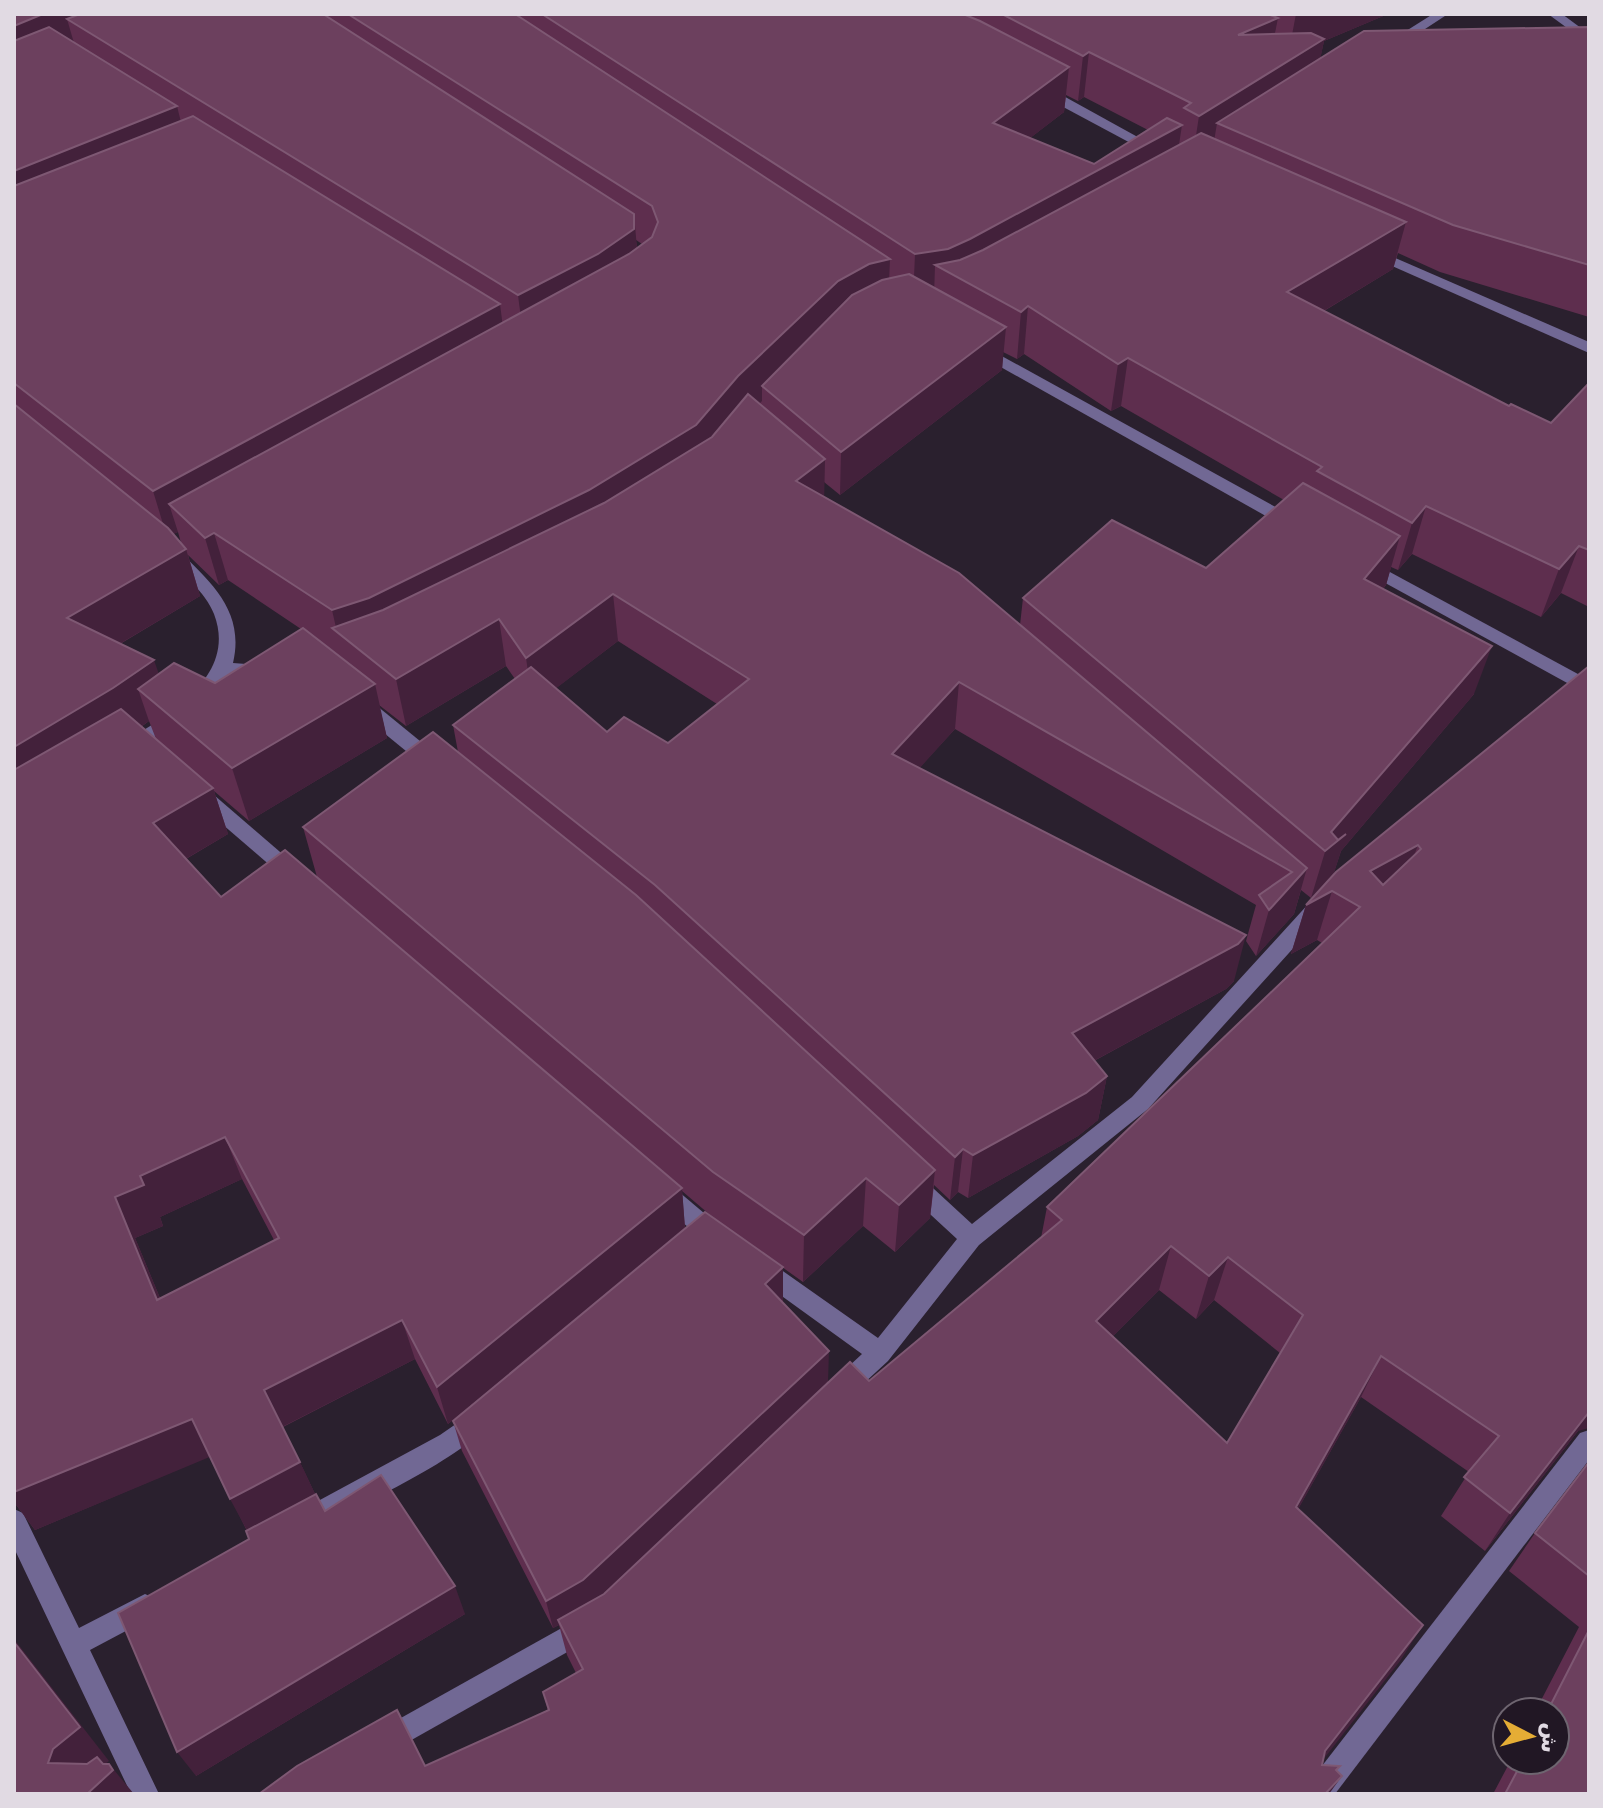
<svg xmlns="http://www.w3.org/2000/svg" width="1603" height="1808" font-family="'DejaVu Sans',Cairo,sans-serif">
<style>
.lines{fill:none;stroke-linecap:round;stroke-linejoin:round}
.minor{fill:#716894;fill-rule:evenodd}
.wall{fill:#5e2e4e;fill-rule:evenodd}
.shaded-wall{fill:#43213b}
.building{fill:#6c405e;stroke:#7e5873;stroke-width:2;fill-rule:evenodd}
</style>
<rect width="100%" height="100%" fill="#2a202e"/>
<g class="lines">
<g class="minor">
<polygon points="1433,14 1448,14 1399,46 1387,43"/>
<polygon points="1548,14 1562,14 1589,34 1589,44"/>
<polygon points="1039,88 1049,88 1163,151 1151,154 1039,94"/>
<polygon points="1370,247 1589,342 1589,353 1365,254 1365,248"/>
<polygon points="980,344 1301,521 1304,525 1301,529 1289,529 974,352 974,346"/>
<path d="M 172,548 L 178,550 C 212,583 245,612 233,663 L 261,665 L 270,671 L 261,677 L 226,676 C 209,705 163,745 130,755 L 123,753 L 121,748 L 123,743 C 167,716 238,677 214,614 C 205,591 183,575 166,558 L 163,554 L 166,550 Z"/>
<polygon points="1364,558 1589,680 1589,695 1358,568 1355,564 1358,560"/>
<polygon points="364,699 371,701 442,759 444,764 442,769 428,769 357,711 355,706 357,701"/>
<polygon points="200,787 207,789 301,870 304,875 301,880 287,880 193,799 190,794"/>
<polygon points="1318,899 1325,901 1328,907 1325,913 1148,1109 979,1245 888,1361 850,1396 842,1399 834,1396 830,1388 834,1380 862,1354 754,1276 751,1269 754,1262 762,1259 770,1262 878,1338 957,1239 905,1191 902,1184 905,1177 913,1174 921,1177 972,1224 1132,1097 1311,901"/>
<polygon points="664,1183 672,1186 724,1230 727,1237 724,1244 716,1247 708,1244 656,1200 653,1193 656,1186"/>
<path d="M 479,1408 L 488,1411 L 491,1419 C 477,1452 348,1511 312,1530 L 303,1534 L 294,1530 L 291,1522 L 294,1514 L 440,1435 Z"/>
<polygon points="1589,1430 1589,1460 1335,1794 1304,1794 1308,1784 1580,1433"/>
<polygon points="14,1509 23,1513 79,1628 145,1594 154,1598 158,1607 154,1616 90,1650 159,1794 131,1794 14,1548"/>
<polygon points="585,1615 594,1619 598,1628 594,1637 392,1751 383,1755 374,1751 370,1742 374,1733"/>
</g>
</g>
<g class="wall">
<path d="M 14,14 L 1388,14 L 1324,41 L 1320,59 L 1589,27 L 1589,317 L 1440,272 L 1398,253 L 1393,269 L 1324,311 L 1509,406 L 1551,423 L 1589,383 L 1589,607 L 1561,593 L 1541,617 L 1412,554 L 1398,570 L 1391,567 L 1386,585 L 1383,589 L 1474,694 L 1341,851 L 1333,875 L 1589,666 L 1578,1431 L 1485,1551 L 1441,1516 L 1469,1472 L 1361,1397 L 1298,1509 L 1400,1661 L 425,1766 L 548,1711 L 543,1692 L 576,1673 L 567,1655 L 559,1625 L 553,1628 L 462,1451 L 453,1421 L 527,1359 L 448,1424 L 415,1359 L 283,1427 L 315,1494 L 325,1511 L 465,1614 L 196,1776 L 249,1539 L 247,1531 L 210,1456 L 35,1530 L 14,1502 ZM 1066,95 L 1078,101 L 1084,97 L 1148,130 L 1094,164 L 1030,138 L 1064,112 ZM 636,240 L 642,244 L 637,248 ZM 1003,352 L 1017,359 L 1024,354 L 1111,411 L 1121,406 L 1284,500 L 1206,568 L 1023,598 L 1020,625 L 824,496 L 824,482 L 840,495 L 1002,370 ZM 178,532 L 181,543 L 173,534 ZM 188,555 L 219,585 L 228,580 L 301,629 L 215,683 L 159,674 L 120,644 L 200,596 ZM 618,641 L 717,704 L 668,743 L 607,732 L 556,688 ZM 506,666 L 515,679 L 453,725 L 458,752 L 303,827 L 317,877 L 221,897 L 186,859 L 228,834 L 214,791 L 249,821 L 387,738 L 379,705 L 406,726 ZM 149,721 L 156,739 L 141,727 ZM 955,729 L 1256,905 L 1246,941 L 1256,956 L 1294,914 L 1301,890 L 1311,898 L 1315,895 L 1306,905 L 1291,954 L 1317,940 L 1322,943 L 1047,1207 L 1041,1238 L 869,1381 L 828,1382 L 782,1302 L 783,1300 L 685,1228 L 682,1191 L 716,1220 L 803,1282 L 863,1226 L 895,1252 L 930,1218 L 934,1185 L 950,1200 L 958,1192 L 968,1198 L 1078,1136 L 1098,1120 L 1107,1076 L 1094,1061 L 1226,989 L 1234,981 L 919,768 ZM 242,1179 L 274,1240 L 160,1298 L 135,1238 L 163,1226 L 160,1217 ZM 1159,1290 L 1196,1319 L 1214,1300 L 1280,1353 L 1227,1443 L 1113,1336 Z"/>
<polygon points="1589,1462 1589,1794 1493,1794 1511,1760 1555,1760 1555,1712 1535,1712 1579,1627 1509,1571 1535,1533"/>
</g>
<g class="shaded-wall">
<polygon points="43,14 162,14 67,19 76,50 14,77 14,26"/>
<polygon points="1296,14 1388,14 1324,41 1315,84 1217,123 1213,148 1192,162 1199,116 1288,56"/>
<polygon points="1278,18 1269,63 1238,35"/>
<polygon points="1089,52 1084,97 1078,101 1083,56"/>
<polygon points="1069,67 1064,112 990,169 993,123"/>
<polygon points="177,106 188,151 14,224 14,171"/>
<polygon points="1182,125 1175,171 970,284 935,265 934,297 913,301 915,254"/>
<polygon points="634,214 638,260 524,342 518,295"/>
<polygon points="1406,222 1393,269 1277,339 1287,292"/>
<polygon points="890,259 888,306 762,386 762,401 740,423 698,472 337,632 332,610 738,376 838,281 869,264"/>
<polygon points="500,304 506,351 169,504 178,532 167,537 153,491"/>
<polygon points="1028,306 1024,354 1017,359 1021,312"/>
<polygon points="1006,327 1002,370 840,495 841,452"/>
<polygon points="1128,358 1121,406 1111,411 1118,364"/>
<polygon points="825,459 824,507 796,481"/>
<polygon points="1426,506 1412,554 1398,570 1412,523"/>
<polygon points="214,533 228,580 219,585 205,538"/>
<polygon points="1400,536 1386,585 1350,628 1364,579"/>
<polygon points="1579,546 1561,593 1541,617 1559,569"/>
<polygon points="186,549 200,596 84,665 67,618"/>
<polygon points="613,594 618,641 533,706 526,658"/>
<polygon points="499,619 506,666 406,726 396,679"/>
<polygon points="1492,646 1474,694 1341,851 1331,882 1311,898 1331,832"/>
<polygon points="154,660 170,706 138,689 149,721 130,734 14,804 14,747"/>
<polygon points="959,682 955,729 890,801 892,754"/>
<polygon points="375,684 387,738 249,821 232,768"/>
<polygon points="213,788 228,834 170,868 153,823"/>
<polygon points="1418,845 1400,894 1356,918 1370,871"/>
<polygon points="1307,868 1294,914 1256,956 1269,910"/>
<polygon points="1332,891 1317,940 1291,954 1306,905"/>
<polygon points="1246,935 1234,981 1226,989 1064,1077 1072,1033"/>
<polygon points="1107,1076 1098,1120 1078,1136 968,1198 973,1155"/>
<polygon points="225,1137 242,1179 160,1217 163,1226 135,1238 177,1339 157,1300 115,1197 140,1176"/>
<polygon points="963,1149 958,1192 950,1200 955,1157"/>
<polygon points="935,1170 930,1218 895,1252 899,1205"/>
<polygon points="866,1178 863,1226 803,1282 804,1235"/>
<polygon points="682,1188 685,1229 448,1424 437,1387"/>
<polygon points="1171,1246 1159,1290 1086,1363 1096,1321"/>
<polygon points="1228,1257 1214,1300 1196,1319 1209,1276"/>
<polygon points="783,1267 783,1300 766,1317 765,1284"/>
<polygon points="402,1320 415,1359 282,1427 264,1390"/>
<polygon points="829,1351 828,1382 589,1608 558,1620 559,1625 553,1628 546,1601"/>
<polygon points="1381,1356 1361,1397 1278,1545 1296,1507"/>
<polygon points="1589,1412 1589,1428 1578,1431 1485,1551 1510,1513"/>
<polygon points="192,1419 212,1456 35,1530 14,1502 14,1492"/>
<polygon points="300,1462 317,1498 249,1534 230,1499"/>
<polygon points="455,1586 465,1614 196,1776 177,1752"/>
<polygon points="1423,1625 1400,1661 1305,1783 1325,1751"/>
<polygon points="14,1639 109,1761 104,1765 109,1764 134,1794 87,1794 48,1763"/>
<polygon points="1342,1776 1329,1794 1325,1794"/>
</g>
<g class="building">
<polygon points="14,14 43,14 14,26"/>
<polygon points="80,14 323,14 634,214 634,229 598,254 518,295 67,19"/>
<polygon points="348,14 515,14 890,259 869,264 838,281 738,376 696,425 589,490 369,598 332,610 214,533 205,538 169,504 629,254 652,237 658,222 652,206"/>
<polygon points="542,14 963,14 980,21 1069,67 993,123 1094,164 1167,118 1182,125 970,239 948,249 915,254"/>
<polygon points="1002,14 1268,14 1278,18 1238,35 1311,33 1324,39 1199,116 1184,108 1191,103 1089,52 1083,56"/>
<polygon points="49,27 177,106 14,171 14,41"/>
<polygon points="1589,27 1589,265 1453,225 1217,123 1364,31"/>
<polygon points="193,116 500,304 153,491 14,383 14,186"/>
<polygon points="1201,133 1406,222 1287,292 1509,406 1511,404 1551,423 1589,383 1589,550 1579,546 1559,569 1426,506 1412,523 1317,471 1322,467 1128,358 1118,364 1028,306 1021,312 935,265 960,260 983,250"/>
<polygon points="909,274 1006,327 841,452 762,386 852,295 882,280"/>
<polygon points="748,394 825,459 796,481 959,573 1307,868 1269,910 1259,895 1292,872 959,682 892,754 1246,935 1238,944 1072,1033 1107,1076 1086,1093 973,1155 963,1149 955,1157 655,885 453,725 531,667 607,732 624,717 668,743 749,679 613,594 526,658 499,619 396,679 332,628 383,610 604,503 712,437"/>
<polygon points="14,404 168,528 186,549 67,618 154,660 113,688 14,747"/>
<polygon points="1303,483 1400,536 1364,579 1492,646 1331,832 1338,840 1346,834 1325,851 1023,598 1112,520 1206,568"/>
<polygon points="303,628 375,684 232,768 138,689 174,663 215,683"/>
<path d="M 1589,666 L 1589,1412 L 1510,1513 L 1464,1477 L 1499,1436 L 1381,1356 L 1296,1507 L 1423,1625 L 1325,1751 L 1322,1765 L 1340,1766 L 1336,1770 L 1342,1776 L 1325,1794 L 259,1794 L 297,1766 L 397,1710 L 425,1766 L 549,1710 L 543,1692 L 583,1669 L 558,1620 L 604,1594 L 850,1362 L 869,1381 L 1062,1220 L 1047,1207 L 1360,907 L 1332,891 L 1306,905 L 1336,872 ZM 1418,845 L 1421,849 L 1383,885 L 1370,871 ZM 1171,1246 L 1209,1276 L 1228,1257 L 1303,1315 L 1227,1443 L 1096,1321 Z"/>
<path d="M 121,709 L 213,788 L 153,823 L 221,897 L 285,850 L 682,1188 L 437,1387 L 402,1320 L 264,1390 L 300,1462 L 230,1499 L 192,1419 L 14,1492 L 14,770 ZM 225,1137 L 279,1238 L 157,1300 L 115,1197 L 144,1185 L 140,1176 Z"/>
<polygon points="433,732 636,895 935,1170 899,1205 866,1178 804,1235 713,1172 303,827"/>
<polygon points="705,1212 783,1267 765,1284 829,1351 583,1580 546,1601 453,1421"/>
<polygon points="1589,1462 1589,1576 1535,1533"/>
<polygon points="381,1475 455,1586 177,1752 118,1613 249,1539 246,1531 316,1494 325,1511"/>
<polygon points="1589,1630 1589,1794 1505,1794 1523,1760 1555,1760 1555,1712 1547,1712"/>
<polygon points="14,1642 80,1727 53,1749 48,1763 87,1764 97,1757 103,1764 109,1764 113,1770 87,1794 14,1794"/>
</g>
<rect width="1603" height="1808" fill="none" stroke="#e1dae3" stroke-width="32"/>
<g transform="translate(1531 1736) rotate(96)"><circle r="38" fill="#211724" stroke="#6e6570" stroke-width="2"/>
<path d="M0-6L14 30L0 20L-14 30Z" fill="#e5ad35"/>
<text y="-12" font-size="22" font-weight="bold" text-anchor="middle" fill="#e1dae3">ش</text>
</g>
</svg>
